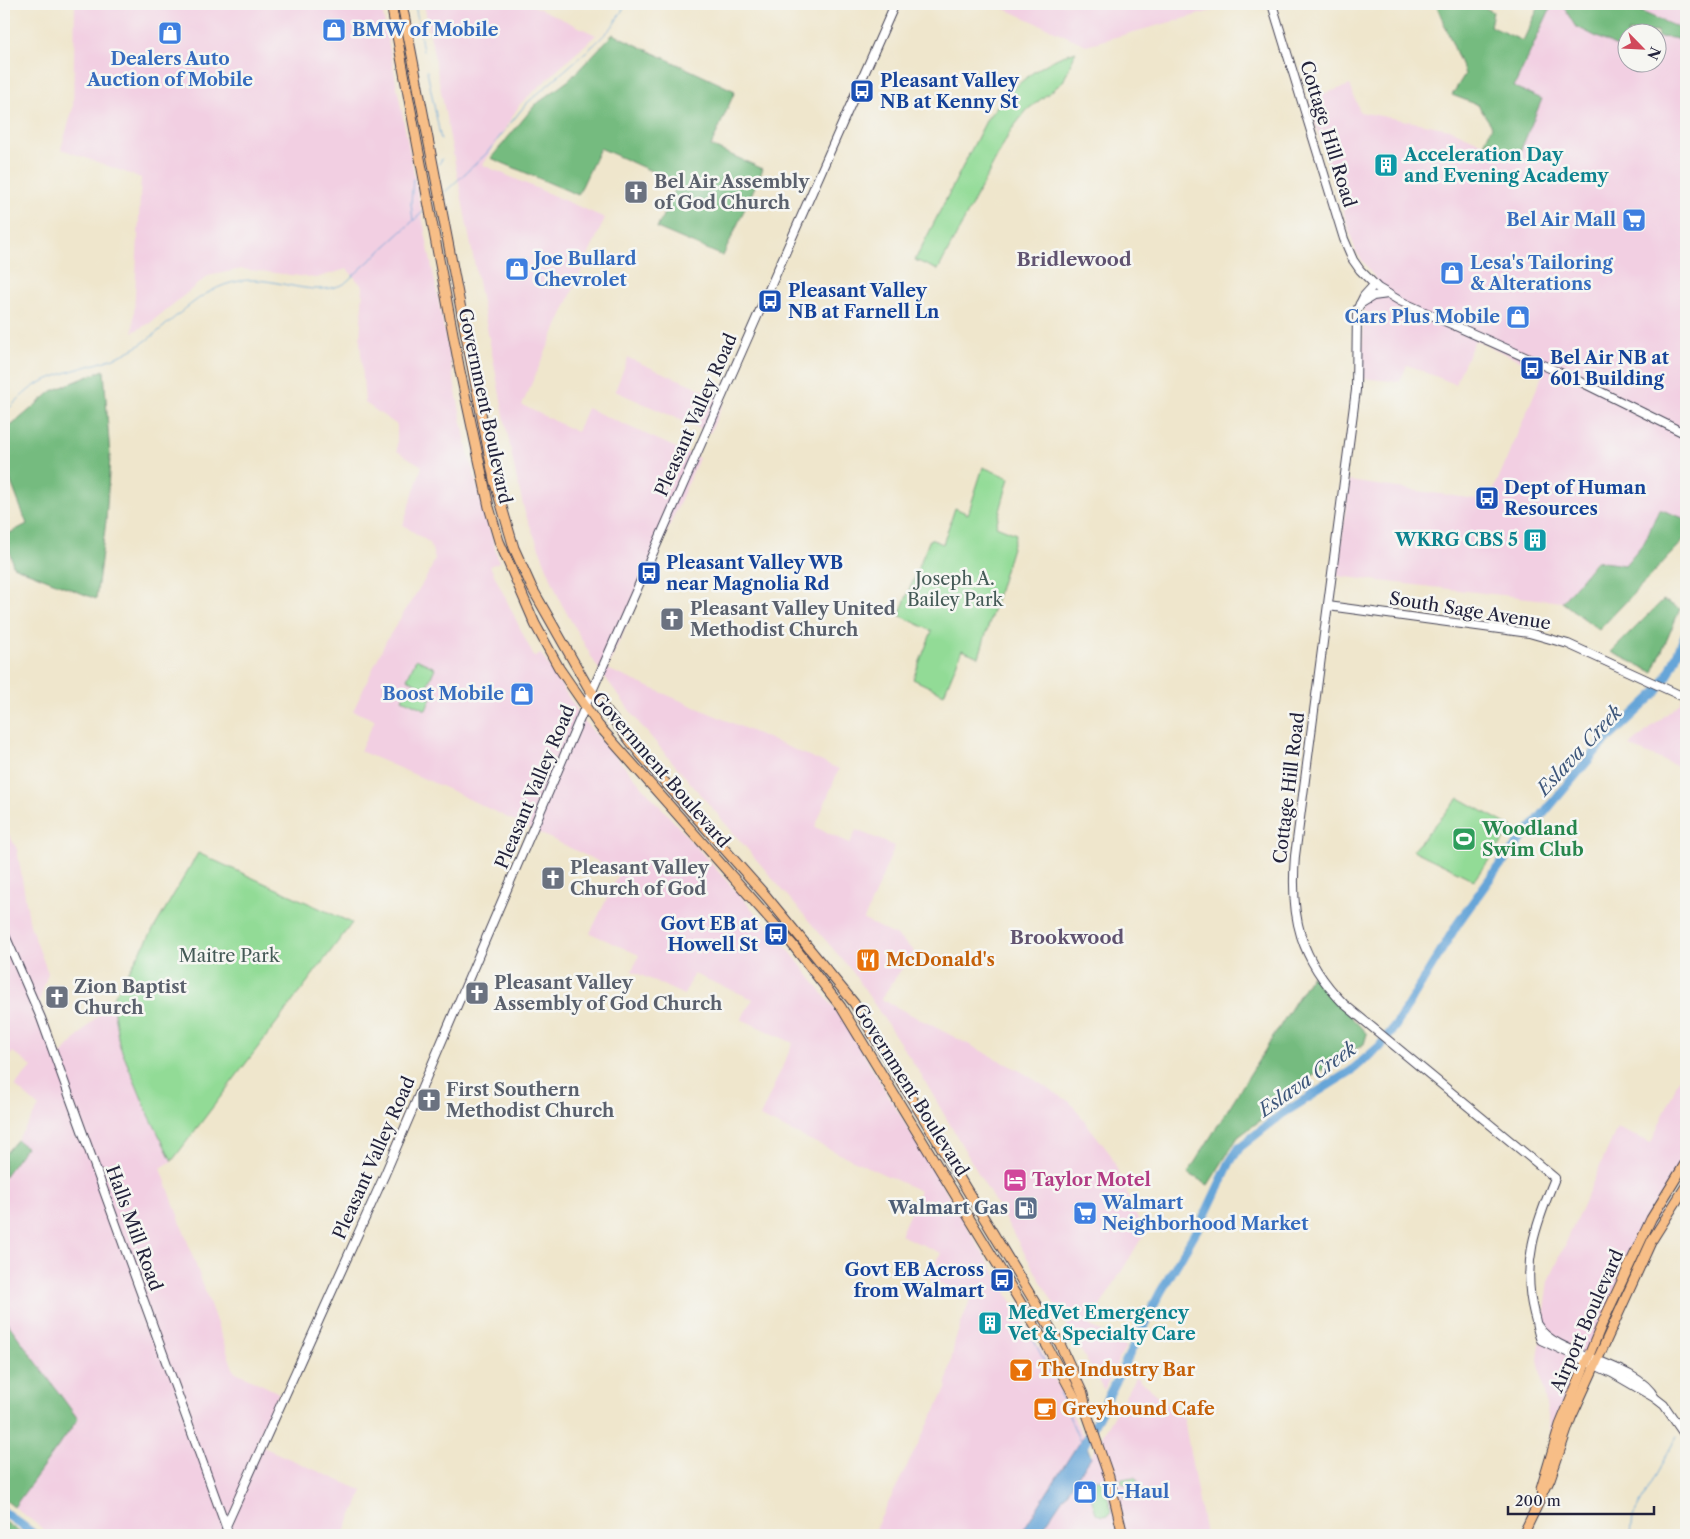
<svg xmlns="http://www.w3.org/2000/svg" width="1690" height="1539" font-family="'Libre Caslon Text',serif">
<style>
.built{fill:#f2cfe2;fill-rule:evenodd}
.green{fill:#92db96;stroke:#5a7e68}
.forest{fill:#75bb7f;stroke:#4c6e5d}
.water{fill:#66a5d8;stroke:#44648a}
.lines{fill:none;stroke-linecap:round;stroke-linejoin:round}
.stream{stroke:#66a5d8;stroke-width:1}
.river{stroke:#66a5d8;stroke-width:9}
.minor-casing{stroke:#413f51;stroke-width:10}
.major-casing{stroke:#413f51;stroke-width:11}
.minor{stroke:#fff;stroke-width:8}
.major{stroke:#f7be87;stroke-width:9}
.labels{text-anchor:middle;stroke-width:5;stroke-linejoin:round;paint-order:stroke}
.shop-label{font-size:18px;font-weight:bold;fill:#366cbe;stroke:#f6f6f2;text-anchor:start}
.transit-label{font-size:18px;font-weight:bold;fill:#164399;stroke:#f6f6f2;text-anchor:start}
.street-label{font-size:18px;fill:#22223b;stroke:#f6f6f2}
.culture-label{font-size:18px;font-weight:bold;fill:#0d838f;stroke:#f6f6f2;text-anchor:start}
.worship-label{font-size:18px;font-weight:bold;fill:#5b616d;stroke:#f6f6f2;text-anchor:start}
.park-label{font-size:18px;fill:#445a56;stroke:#f6f6f2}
.leisure-label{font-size:18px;font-weight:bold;fill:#27864d;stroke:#f6f6f2;text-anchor:start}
.food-label{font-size:18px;font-weight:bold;fill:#c56008;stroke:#f6f6f2;text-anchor:start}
.hotel-label{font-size:18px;font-weight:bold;fill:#b23c85;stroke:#f6f6f2;text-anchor:start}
.service-label{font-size:18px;font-weight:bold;fill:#4e5e75;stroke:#f6f6f2;text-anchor:end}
.neighbourhood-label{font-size:19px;font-weight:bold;fill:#615370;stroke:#f6f6f2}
.water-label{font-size:19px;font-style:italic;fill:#3d567a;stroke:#f6f6f2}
</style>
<rect width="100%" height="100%" fill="#f6f6f2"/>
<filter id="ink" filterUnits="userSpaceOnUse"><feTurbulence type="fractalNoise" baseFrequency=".02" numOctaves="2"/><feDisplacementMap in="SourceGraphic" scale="10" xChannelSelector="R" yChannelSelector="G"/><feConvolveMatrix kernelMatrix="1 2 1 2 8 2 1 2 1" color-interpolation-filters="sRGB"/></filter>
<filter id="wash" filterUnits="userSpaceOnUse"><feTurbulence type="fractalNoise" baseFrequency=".0096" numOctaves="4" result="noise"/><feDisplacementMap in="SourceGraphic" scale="20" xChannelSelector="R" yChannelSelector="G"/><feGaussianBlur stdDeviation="1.12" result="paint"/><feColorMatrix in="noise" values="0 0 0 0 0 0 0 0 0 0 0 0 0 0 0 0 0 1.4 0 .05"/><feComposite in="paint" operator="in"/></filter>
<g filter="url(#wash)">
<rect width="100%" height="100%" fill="#efe6cc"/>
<g class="built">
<polygon points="75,4 381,4 468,453 499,562 490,566 534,657 541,654 584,721 792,954 842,1018 1042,1352 1083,1436 1020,1535 872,1535 946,1389 955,1340 971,1297 929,1279 941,1253 900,1235 920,1191 760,1117 793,1043 741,1019 753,999 694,974 684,995 632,971 639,955 590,933 620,872 450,790 360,751 375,720 353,711 386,641 429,573 435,559 430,543 403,525 422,466 397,451 397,425 365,403 360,341 363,287 347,269 316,278 242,269 208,276 150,323 133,332 141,178 61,149 73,108"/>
<polygon points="424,4 530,4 596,35 520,104 483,165 605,218 522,405 577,432 587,408 699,458 607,669 839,769 815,827 850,843 856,830 895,846 864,920 897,936 914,951 881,999 1022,1072 1070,1102 1111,1155 1144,1234 1089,1325 1126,1346 1104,1390 920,1073 852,971 639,723 596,665 561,603 525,513 515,472"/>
<polygon points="994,4 1237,4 1086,45"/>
<path d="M 1549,4 L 1686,4 L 1686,519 L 1659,509 L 1645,541 L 1625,565 L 1595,561 L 1562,602 L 1337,576 L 1349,481 L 1489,501 L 1544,371 L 1475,340 L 1455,384 L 1407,365 L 1400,382 L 1361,378 L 1364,306 L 1375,278 L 1356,252 L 1315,123 L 1311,98 L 1350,85 L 1360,112 L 1450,129 L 1517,159 L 1514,88 L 1551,7 ZM 1628,32 L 1658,32 L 1658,62 L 1628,62 Z"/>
<polygon points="628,358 725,399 710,433 615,391"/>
<polygon points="1686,688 1686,770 1629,746 1680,703"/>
<polygon points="4,826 17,849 30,925 48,973 39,1002 59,1057 112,1000 119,1044 147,1111 172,1161 161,1168 234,1371 279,1393 256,1444 363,1491 343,1535 51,1535 14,1507 78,1419 4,1318 4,1177 26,1147 17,1140 39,1107 15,1086 32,1067 13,1052 4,1062"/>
<polygon points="1686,1063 1686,1150 1552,1438 1538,1359 1549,1281 1617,1128 1651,1143"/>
<polygon points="1136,1376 1184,1419 1205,1535 1039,1535 1092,1455"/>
</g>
<g class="green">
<path d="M 1076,51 L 1063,82 L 1027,110 L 1011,130 L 938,270 L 915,260 L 987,119 C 1010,88 1038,63 1076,51 Z"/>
<polygon points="983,467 1009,478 996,526 1016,534 979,657 962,650 944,694 913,679 932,631 899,615 930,539 943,544 955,508 968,514"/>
<polygon points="416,659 435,668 426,688 407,679"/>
<polygon points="408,687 431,698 426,710 402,699"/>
<polygon points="1459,798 1513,828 1474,880 1413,850"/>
<polygon points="198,853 352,923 172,1161 147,1111 119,1044 112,1000"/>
<polygon points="1134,1477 1138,1480 1136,1483 1123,1484 1121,1482 1122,1479"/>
<polygon points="1099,1479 1103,1482 1112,1511 1109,1515 1103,1516 1096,1513 1088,1488 1090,1481"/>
<polygon points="1137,1486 1143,1491 1142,1496 1125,1498 1123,1491"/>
</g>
<g class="forest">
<polygon points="1436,4 1478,4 1493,12 1490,26 1523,41 1540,4 1549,4 1551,7 1514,87 1542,99 1517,159 1484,144 1492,126 1478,105 1452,95 1465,74"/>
<polygon points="1562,4 1623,4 1686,31 1686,42 1673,38 1658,37 1658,32 1628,32 1627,52 1575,26"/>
<polygon points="613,34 735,91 711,146 763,169 723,256 657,228 678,183 600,148 578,195 491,158 535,105 569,80"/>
<polygon points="104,370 110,457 106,521 96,599 13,566 6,535 27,524 4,464 4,426 12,425 52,391"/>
<polygon points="1659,509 1686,519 1686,538 1599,630 1562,602 1596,561 1625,565 1645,541"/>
<polygon points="1663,600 1680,609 1653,672 1611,652"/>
<polygon points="1312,975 1367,1034 1364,1044 1290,1090 1280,1106 1238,1137 1208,1185 1188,1173"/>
<polygon points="17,1140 26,1147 4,1177 4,1155"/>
<polygon points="4,1318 78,1419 14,1507 4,1499"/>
<polygon points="4,1521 23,1535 4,1535"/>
</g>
<polygon class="water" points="1083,1436 1091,1457 1038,1535 1020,1535"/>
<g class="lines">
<g class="stream">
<polyline points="415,4 423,51"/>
<polyline points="427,71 441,140"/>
<polyline points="439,164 442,159"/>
<polyline points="445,192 486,154 526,104 595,44 612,27 625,6"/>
<polyline points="413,220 411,203 413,179"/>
<path d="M 4,412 C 15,404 24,392 36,385 C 66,368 105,366 135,348 C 169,328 198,287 240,281 C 275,275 309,299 344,284 L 424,211"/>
<polyline points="1030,1333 1052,1376"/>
<polyline points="1060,1394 1080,1442"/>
<polyline points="1685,1417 1686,1413"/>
<polyline points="1631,1535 1633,1516 1677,1436"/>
</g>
<g class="river">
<polyline points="1080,1453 1160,1293 1203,1219 1230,1162 1240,1147 1282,1114 1351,1071 1379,1047 1396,1025 1458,923 1496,870 1600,746 1656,693 1669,673 1686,633"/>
<polyline points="4,1512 35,1535"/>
</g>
</g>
</g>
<g filter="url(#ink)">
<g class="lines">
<g class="minor-casing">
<g id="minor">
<polyline points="1272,4 1344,239 1353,260 1360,270 1378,288 1400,301 1583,383 1686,434"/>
<path d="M 1374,285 L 1364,296 L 1357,310 L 1356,390 L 1295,856 C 1290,918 1300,959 1344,1004 L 1555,1178 C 1536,1224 1521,1263 1534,1314 C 1537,1323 1537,1332 1541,1340 L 1612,1373 L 1655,1398 L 1664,1405 L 1686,1437"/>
<polyline points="1360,304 1373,296 1388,294"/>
<polyline points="1328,606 1529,633 1568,644 1686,698"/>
<polyline points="4,933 41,1018 229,1535"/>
<path d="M 1538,1326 C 1555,1356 1637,1362 1655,1398"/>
<polyline points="226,1526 385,1174 585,707 895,4"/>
</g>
</g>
<g class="major-casing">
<g id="major">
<polyline points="391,4 460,371 489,507 499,541 535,624 559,668 599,726 792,944 841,1007 1047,1346 1075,1398 1086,1411"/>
<polyline points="402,4 494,480 514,548 532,588 588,687 640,754 767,897 854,1003 1060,1344 1083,1394 1087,1414 1109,1477 1123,1535"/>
<polyline points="1541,1489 1560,1425 1602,1324 1651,1219 1686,1162"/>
<polyline points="1523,1535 1550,1479 1571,1418 1652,1240 1686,1186"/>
</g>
</g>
<use href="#minor" class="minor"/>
<use href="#major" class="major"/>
</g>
</g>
<defs>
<g id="shop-square" transform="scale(1.25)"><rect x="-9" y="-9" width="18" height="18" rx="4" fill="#3f7fe0" stroke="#f6f6f2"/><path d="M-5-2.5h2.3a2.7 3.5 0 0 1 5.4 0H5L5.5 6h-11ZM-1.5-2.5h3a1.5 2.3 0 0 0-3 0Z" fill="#fff"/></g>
<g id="bus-square" transform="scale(1.25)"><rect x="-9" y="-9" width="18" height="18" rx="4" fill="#1a4fb4" stroke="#f6f6f2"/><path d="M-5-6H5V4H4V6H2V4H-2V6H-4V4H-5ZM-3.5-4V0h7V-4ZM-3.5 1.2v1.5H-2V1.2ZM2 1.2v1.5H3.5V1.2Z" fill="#fff"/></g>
<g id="building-square" transform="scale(1.25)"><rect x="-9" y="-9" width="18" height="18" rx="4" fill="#0f9aa8" stroke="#f6f6f2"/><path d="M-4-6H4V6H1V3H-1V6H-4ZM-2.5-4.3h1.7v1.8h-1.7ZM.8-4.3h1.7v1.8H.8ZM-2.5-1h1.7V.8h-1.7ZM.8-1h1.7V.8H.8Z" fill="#fff"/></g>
<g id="church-square" transform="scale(1.25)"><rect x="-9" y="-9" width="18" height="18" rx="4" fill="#6b7280" stroke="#f6f6f2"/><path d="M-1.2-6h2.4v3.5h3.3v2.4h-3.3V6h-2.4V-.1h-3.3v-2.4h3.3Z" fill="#fff"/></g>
<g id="supermarket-square" transform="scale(1.25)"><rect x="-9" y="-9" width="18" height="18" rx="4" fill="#3f7fe0" stroke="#f6f6f2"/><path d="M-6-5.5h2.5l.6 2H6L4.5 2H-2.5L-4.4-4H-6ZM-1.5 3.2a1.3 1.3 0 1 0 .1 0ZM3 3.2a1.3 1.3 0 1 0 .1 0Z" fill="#fff"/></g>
<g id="stadium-square" transform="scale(1.25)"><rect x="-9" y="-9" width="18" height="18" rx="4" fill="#2e9e5b" stroke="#f6f6f2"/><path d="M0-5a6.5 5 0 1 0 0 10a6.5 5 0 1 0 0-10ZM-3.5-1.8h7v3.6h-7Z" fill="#fff"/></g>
<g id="restaurant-square" transform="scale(1.25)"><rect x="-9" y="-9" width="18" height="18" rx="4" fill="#e8710a" stroke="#f6f6f2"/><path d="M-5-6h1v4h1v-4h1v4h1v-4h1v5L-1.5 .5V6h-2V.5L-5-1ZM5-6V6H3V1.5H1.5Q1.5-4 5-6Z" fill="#fff"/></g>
<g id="hotel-square" transform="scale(1.25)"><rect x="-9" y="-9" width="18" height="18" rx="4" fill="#d1479c" stroke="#f6f6f2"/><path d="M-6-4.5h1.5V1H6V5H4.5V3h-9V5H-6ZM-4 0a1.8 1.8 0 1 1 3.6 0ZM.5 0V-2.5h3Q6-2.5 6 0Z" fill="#fff"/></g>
<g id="fuel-square" transform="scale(1.25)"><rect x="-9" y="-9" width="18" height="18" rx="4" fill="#5c6f8a" stroke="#f6f6f2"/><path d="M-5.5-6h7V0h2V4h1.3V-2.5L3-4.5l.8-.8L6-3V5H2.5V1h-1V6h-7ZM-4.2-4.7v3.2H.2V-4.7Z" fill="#fff"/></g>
<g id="bar-square" transform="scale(1.25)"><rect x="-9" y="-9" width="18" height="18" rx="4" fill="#e8710a" stroke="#f6f6f2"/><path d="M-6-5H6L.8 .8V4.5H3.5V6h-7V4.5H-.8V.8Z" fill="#fff"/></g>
<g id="cafe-square" transform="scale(1.25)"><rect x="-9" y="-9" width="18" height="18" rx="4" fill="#e8710a" stroke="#f6f6f2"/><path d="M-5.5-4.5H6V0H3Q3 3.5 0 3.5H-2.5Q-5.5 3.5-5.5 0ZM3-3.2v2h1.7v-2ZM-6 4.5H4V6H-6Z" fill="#fff"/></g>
</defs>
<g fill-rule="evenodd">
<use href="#shop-square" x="334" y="30"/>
<use href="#shop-square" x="170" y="33"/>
<use href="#bus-square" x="862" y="91"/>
<use href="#building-square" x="1386" y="165"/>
<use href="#church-square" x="636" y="192"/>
<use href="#supermarket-square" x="1634" y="220"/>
<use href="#shop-square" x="517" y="269"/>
<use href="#shop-square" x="1452" y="273"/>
<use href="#bus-square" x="770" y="301"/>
<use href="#shop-square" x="1518" y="317"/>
<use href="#bus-square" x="1532" y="368"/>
<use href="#bus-square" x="1487" y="498"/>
<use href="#building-square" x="1535" y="540"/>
<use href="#bus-square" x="649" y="573"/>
<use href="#church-square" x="672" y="619"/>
<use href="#shop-square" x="522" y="694"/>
<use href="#stadium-square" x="1464" y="839"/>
<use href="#church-square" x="553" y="878"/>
<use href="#bus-square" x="776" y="934"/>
<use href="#restaurant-square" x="868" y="960"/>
<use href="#church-square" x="477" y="993"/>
<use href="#church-square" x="57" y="997"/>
<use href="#church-square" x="429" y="1100"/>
<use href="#hotel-square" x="1015" y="1180"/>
<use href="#fuel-square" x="1026" y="1208"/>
<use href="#supermarket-square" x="1085" y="1213"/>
<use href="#bus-square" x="1002" y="1280"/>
<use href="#building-square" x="990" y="1323"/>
<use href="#bar-square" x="1021" y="1370"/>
<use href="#cafe-square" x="1045" y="1409"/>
<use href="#shop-square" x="1085" y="1492"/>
</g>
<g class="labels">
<g class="shop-label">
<text x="352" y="36">BMW of Mobile</text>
<text x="170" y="65" text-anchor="middle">Dealers Auto<tspan x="170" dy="21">Auction of Mobile</tspan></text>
<text x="1616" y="226" text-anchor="end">Bel Air Mall</text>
<text x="534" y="265">Joe Bullard<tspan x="534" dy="21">Chevrolet</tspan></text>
<text x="1470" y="269">Lesa's Tailoring<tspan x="1470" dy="21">&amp; Alterations</tspan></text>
<text x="1500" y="323" text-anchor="end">Cars Plus Mobile</text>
<text x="504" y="700" text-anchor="end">Boost Mobile</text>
<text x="1102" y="1209">Walmart<tspan x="1102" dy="21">Neighborhood Market</tspan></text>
<text x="1102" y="1498">U-Haul</text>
</g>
<g class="transit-label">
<text x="880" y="87">Pleasant Valley<tspan x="880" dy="21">NB at Kenny St</tspan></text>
<text x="788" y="297">Pleasant Valley<tspan x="788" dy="21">NB at Farnell Ln</tspan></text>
<text x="1550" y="364">Bel Air NB at<tspan x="1550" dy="21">601 Building</tspan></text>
<text x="1504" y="494">Dept of Human<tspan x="1504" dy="21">Resources</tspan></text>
<text x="666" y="569">Pleasant Valley WB<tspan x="666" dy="21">near Magnolia Rd</tspan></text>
<text x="758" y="930" text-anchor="end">Govt EB at<tspan x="758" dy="21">Howell St</tspan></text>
<text x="984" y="1276" text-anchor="end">Govt EB Across<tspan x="984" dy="21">from Walmart</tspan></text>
</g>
<g class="street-label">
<text transform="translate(1328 134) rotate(73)" y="6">Cottage Hill Road</text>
<text transform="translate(485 406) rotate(78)" y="6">Government Boulevard</text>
<text transform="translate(696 415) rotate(-66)" y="6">Pleasant Valley Road</text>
<text transform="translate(1470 611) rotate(9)" y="6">South Sage Avenue</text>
<text transform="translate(661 770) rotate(49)" y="6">Government Boulevard</text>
<text transform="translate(535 787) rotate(-67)" y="6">Pleasant Valley Road</text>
<text transform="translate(1289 788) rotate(-83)" y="6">Cottage Hill Road</text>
<text transform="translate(911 1090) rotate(58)" y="6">Government Boulevard</text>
<text transform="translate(374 1158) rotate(-66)" y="6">Pleasant Valley Road</text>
<text transform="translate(134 1228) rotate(70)" y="6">Halls Mill Road</text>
<text transform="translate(1587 1321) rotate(-66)" y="6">Airport Boulevard</text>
</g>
<g class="culture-label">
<text x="1404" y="161">Acceleration Day<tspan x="1404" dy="21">and Evening Academy</tspan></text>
<text x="1518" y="546" text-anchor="end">WKRG CBS 5</text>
<text x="1008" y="1319">MedVet Emergency<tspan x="1008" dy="21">Vet &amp; Specialty Care</tspan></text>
</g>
<g class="worship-label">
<text x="654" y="188">Bel Air Assembly<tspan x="654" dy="21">of God Church</tspan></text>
<text x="690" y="615">Pleasant Valley United<tspan x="690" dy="21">Methodist Church</tspan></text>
<text x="570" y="874">Pleasant Valley<tspan x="570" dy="21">Church of God</tspan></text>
<text x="494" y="989">Pleasant Valley<tspan x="494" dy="21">Assembly of God Church</tspan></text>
<text x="74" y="993">Zion Baptist<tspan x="74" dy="21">Church</tspan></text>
<text x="446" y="1096">First Southern<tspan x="446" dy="21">Methodist Church</tspan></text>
</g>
<g class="park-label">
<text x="955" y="585">Joseph A.<tspan x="955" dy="21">Bailey Park</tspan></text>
<text x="229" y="962">Maitre Park</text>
</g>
<g class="leisure-label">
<text x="1482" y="835">Woodland<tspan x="1482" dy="21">Swim Club</tspan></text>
</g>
<g class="food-label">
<text x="886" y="966">McDonald's</text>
<text x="1038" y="1376">The Industry Bar</text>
<text x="1062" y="1415">Greyhound Cafe</text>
</g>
<g class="hotel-label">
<text x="1032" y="1186">Taylor Motel</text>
</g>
<g class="service-label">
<text x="1008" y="1214">Walmart Gas</text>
</g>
<g class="neighbourhood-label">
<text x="1074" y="266">Bridlewood</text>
<text x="1067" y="944">Brookwood</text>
</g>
<g class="water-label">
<text transform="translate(1579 750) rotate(-47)" y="7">Eslava Creek</text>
<text transform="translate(1307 1079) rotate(-35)" y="7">Eslava Creek</text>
</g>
</g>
<rect width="1690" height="1539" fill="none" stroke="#f6f6f2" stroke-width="20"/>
<g transform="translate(1642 48) rotate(114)"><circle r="24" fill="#f6f6f2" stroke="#a1a1a9"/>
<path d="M0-4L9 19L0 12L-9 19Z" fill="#d1495b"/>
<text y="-8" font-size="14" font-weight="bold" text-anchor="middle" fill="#22223b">N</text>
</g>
<path d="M1508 1506v8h146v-8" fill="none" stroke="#22223b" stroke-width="2.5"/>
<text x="1515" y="1506" font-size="15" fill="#22223b" stroke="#f6f6f2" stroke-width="4" paint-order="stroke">200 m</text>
</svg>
